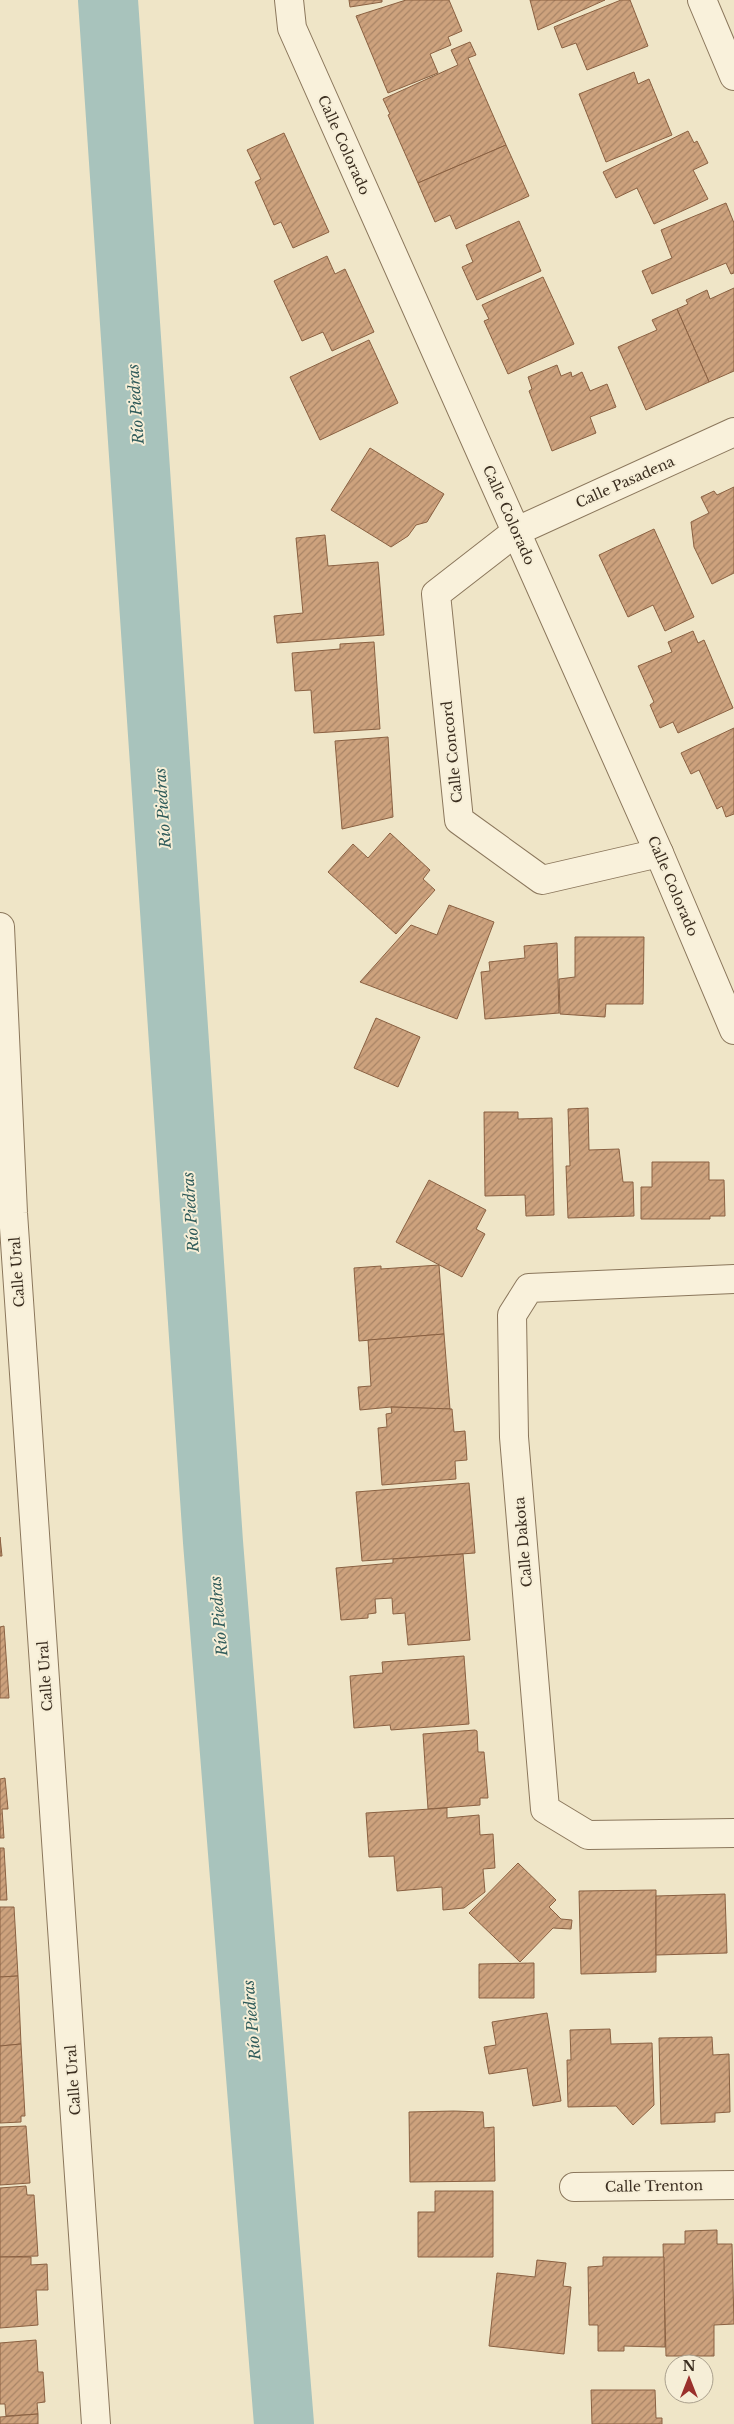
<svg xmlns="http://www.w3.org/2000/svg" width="734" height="2424" font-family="'Libre Baskerville',serif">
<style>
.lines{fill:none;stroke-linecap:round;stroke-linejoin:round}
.river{stroke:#a8c3bc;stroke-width:60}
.building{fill:url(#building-hatch);stroke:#8a6142}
.minor-casing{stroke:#8b775c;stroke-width:30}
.minor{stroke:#f9f1db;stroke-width:28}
.labels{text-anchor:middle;stroke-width:4;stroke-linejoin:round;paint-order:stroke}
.street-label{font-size:14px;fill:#3b2e20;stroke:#f6eed7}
.water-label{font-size:15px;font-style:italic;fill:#2f5b5a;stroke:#f6eed7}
</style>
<defs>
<pattern id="building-hatch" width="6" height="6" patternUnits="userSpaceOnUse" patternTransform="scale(1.25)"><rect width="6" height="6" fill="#cda27d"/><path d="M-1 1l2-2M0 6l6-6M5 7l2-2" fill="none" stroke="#a88466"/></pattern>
</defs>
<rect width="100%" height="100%" fill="#efe5c7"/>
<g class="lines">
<polyline class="river" points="108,0 213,1542 284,2424"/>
</g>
<g class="building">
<polygon points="349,0 382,0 382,2 350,7"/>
<polygon points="406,0 449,0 462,31 448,37 451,45 430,54 438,73 388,93 356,16"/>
<polygon points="530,0 605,0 538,30"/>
<polygon points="621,0 630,0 648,46 587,70 576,43 562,48 554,27"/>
<polygon points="470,42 476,55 468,58 506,145 418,183 388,115 390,114 383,99 458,65 451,50"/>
<polygon points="634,72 638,84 649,79 672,135 606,162 579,94"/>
<polygon points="688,131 694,143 697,141 708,163 693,170 708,199 654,224 637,188 616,198 603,172"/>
<polygon points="284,133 329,232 293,248 281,222 274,225 255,182 261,179 247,150"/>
<polygon points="506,145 529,196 456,229 450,215 435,222 418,183"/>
<polygon points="726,203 734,223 734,273 731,274 726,263 652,294 642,271 672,258 661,230"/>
<polygon points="519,221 541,271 477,300 462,267 473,262 466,245"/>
<polygon points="327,256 335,274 345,269 374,332 332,351 323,332 302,341 274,281"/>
<polygon points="543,277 574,344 508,374 484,321 489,319 482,305"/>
<polygon points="734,288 734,371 709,382 677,309 688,304 686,300 707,290 710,299"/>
<polygon points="677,309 709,382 646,410 618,347 657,330 652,320"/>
<polygon points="369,340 398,403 320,440 290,377"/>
<polygon points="557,365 561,376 571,372 572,377 582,372 590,391 607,384 616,407 590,417 596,433 552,451 529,391 532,389 528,377"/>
<polygon points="370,448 444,494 427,522 416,525 408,536 391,547 331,510"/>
<polygon points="734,487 734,573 712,584 694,547 691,522 709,513 701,497 714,491 717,495"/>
<polygon points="654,529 694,617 665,631 653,605 628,617 599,555"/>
<polygon points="325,535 328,566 378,562 384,635 277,643 274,616 303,613 296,538"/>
<polygon points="693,631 698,643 704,640 733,708 678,733 673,722 660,728 650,705 654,702 638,666 672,652 668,642"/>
<polygon points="374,642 380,729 314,733 311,690 295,691 292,653 340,649 340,644"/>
<polygon points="734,728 734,814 726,817 722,806 717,809 699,770 691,774 681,753"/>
<polygon points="388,737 393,817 342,829 335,741"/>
<polygon points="390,833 430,870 423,879 435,890 396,934 328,872 353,844 368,858"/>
<polygon points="449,905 494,922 457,1019 360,982 411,925 437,935"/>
<polygon points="575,937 644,937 643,1004 606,1004 605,1017 560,1014 559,979 575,977"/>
<polygon points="557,943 559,1013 485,1019 481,972 490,971 489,962 525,958 524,946"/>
<polygon points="376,1018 420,1037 398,1087 354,1068"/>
<polygon points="588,1108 589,1150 619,1149 623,1182 633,1182 634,1216 568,1218 566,1166 570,1166 568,1109"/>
<polygon points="484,1112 518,1112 518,1119 552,1118 554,1215 526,1216 525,1195 485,1196"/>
<polygon points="652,1162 709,1162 709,1180 724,1180 725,1216 710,1216 710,1219 641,1219 641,1187 652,1187"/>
<polygon points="429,1180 486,1210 476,1229 485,1234 462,1277 396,1242"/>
<polygon points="439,1265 444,1334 359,1341 354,1268 381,1266 381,1269"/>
<polygon points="444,1334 450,1409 391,1407 360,1410 358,1387 371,1386 368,1340"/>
<polygon points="391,1407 452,1409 454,1432 465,1431 467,1460 455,1461 456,1479 382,1485 378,1428 387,1427 386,1414 392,1413"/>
<polygon points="469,1483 475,1553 362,1561 356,1492"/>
<polygon points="0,1537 2,1556 0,1556"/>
<polygon points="463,1554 470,1640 408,1645 405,1613 393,1614 392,1598 375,1599 376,1613 368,1614 368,1618 341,1620 336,1568 393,1563 393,1559"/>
<polygon points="4,1626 9,1698 0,1698 0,1627"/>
<polygon points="464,1656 469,1724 391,1730 390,1725 354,1728 350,1676 383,1673 382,1662"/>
<polygon points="475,1730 477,1731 478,1752 484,1752 488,1798 480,1798 480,1805 428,1809 423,1734"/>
<polygon points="5,1778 8,1809 2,1809 4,1838 0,1838 0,1779"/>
<polygon points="447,1808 447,1818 479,1815 480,1835 493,1834 495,1868 483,1869 485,1892 464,1908 443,1910 442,1887 397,1891 394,1856 369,1857 366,1813"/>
<polygon points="0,1848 4,1848 7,1900 0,1900"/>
<polygon points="518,1863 556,1900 549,1907 561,1919 572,1920 571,1929 553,1928 520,1962 469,1913"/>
<polygon points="656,1890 656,1972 581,1974 579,1891"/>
<polygon points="725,1894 727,1953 656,1955 656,1896"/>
<polygon points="0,1907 14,1907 18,1976 0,1977"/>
<polygon points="534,1963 534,1998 479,1998 479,1964"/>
<polygon points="18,1976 21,2044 0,2046 0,1977"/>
<polygon points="547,2013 561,2101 533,2106 527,2068 489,2074 484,2047 496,2045 492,2022"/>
<polygon points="610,2029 611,2044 652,2043 654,2105 633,2125 616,2106 568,2107 567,2060 571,2060 570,2030"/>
<polygon points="712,2037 713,2055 729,2054 730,2112 715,2113 715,2122 661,2124 659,2038"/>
<polygon points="21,2044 25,2116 21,2116 21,2122 0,2123 0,2046"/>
<polygon points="454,2111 483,2112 484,2128 494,2127 495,2181 410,2182 409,2112"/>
<polygon points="26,2126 30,2183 0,2185 0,2127"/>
<polygon points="26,2186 27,2195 34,2195 38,2256 0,2257 0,2188"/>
<polygon points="435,2191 493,2191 493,2257 418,2257 418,2212 435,2212"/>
<polygon points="717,2230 717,2244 732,2244 734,2324 714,2325 714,2356 666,2356 663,2244 685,2244 685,2231"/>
<polygon points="0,2257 31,2257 31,2265 47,2264 48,2290 36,2290 38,2325 0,2328"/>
<polygon points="603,2257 664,2257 665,2347 624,2346 624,2351 598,2351 598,2325 589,2325 588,2267 603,2266"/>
<polygon points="537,2260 566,2263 563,2286 571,2287 564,2354 489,2346 497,2273 535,2277"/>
<polygon points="36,2340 38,2372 43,2372 45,2402 37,2403 38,2414 6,2416 5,2404 0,2404 0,2343"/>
<polygon points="591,2390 655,2390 656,2418 662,2418 662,2424 592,2424"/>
<polygon points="38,2414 38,2424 0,2424 0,2417"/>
</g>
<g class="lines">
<g class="minor-casing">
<g id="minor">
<polyline points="289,0 292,28 659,853 734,1030"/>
<polyline points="702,0 734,76"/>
<polyline points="659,853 542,880 459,820 436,594 517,531 734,432"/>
<polyline points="0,927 13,1213 96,2424"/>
<polyline points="734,1279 529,1288 512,1315 514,1437 545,1809 588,1835 734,1833"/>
<polyline points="574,2187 734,2185"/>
</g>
</g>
<use href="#minor" class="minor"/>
</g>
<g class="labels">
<g class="street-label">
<text transform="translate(344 145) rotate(66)" y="5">Calle Colorado</text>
<text transform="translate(625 482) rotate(-24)" y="5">Calle Pasadena</text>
<text transform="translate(509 515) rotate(66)" y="5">Calle Colorado</text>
<text transform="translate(452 752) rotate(-96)" y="5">Calle Concord</text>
<text transform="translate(673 886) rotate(67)" y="5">Calle Colorado</text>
<text transform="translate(17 1272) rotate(-94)" y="5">Calle Ural</text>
<text transform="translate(523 1542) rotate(-95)" y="5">Calle Dakota</text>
<text transform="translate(45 1676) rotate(-94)" y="5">Calle Ural</text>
<text transform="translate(73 2080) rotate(-94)" y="5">Calle Ural</text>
<text transform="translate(654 2186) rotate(-1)" y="5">Calle Trenton</text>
</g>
<g class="water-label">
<text transform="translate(136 404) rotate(-94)" y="5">Río Piedras</text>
<text transform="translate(163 808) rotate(-94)" y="5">Río Piedras</text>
<text transform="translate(191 1212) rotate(-94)" y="5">Río Piedras</text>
<text transform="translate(219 1616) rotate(-95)" y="5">Río Piedras</text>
<text transform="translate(252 2020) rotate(-95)" y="5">Río Piedras</text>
</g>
</g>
<g transform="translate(689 2379)"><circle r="24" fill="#f6eed7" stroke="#aba18e"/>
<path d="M0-4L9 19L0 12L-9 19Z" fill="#9a302c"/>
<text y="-8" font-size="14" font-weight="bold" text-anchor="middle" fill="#3b2e20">N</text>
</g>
</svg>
